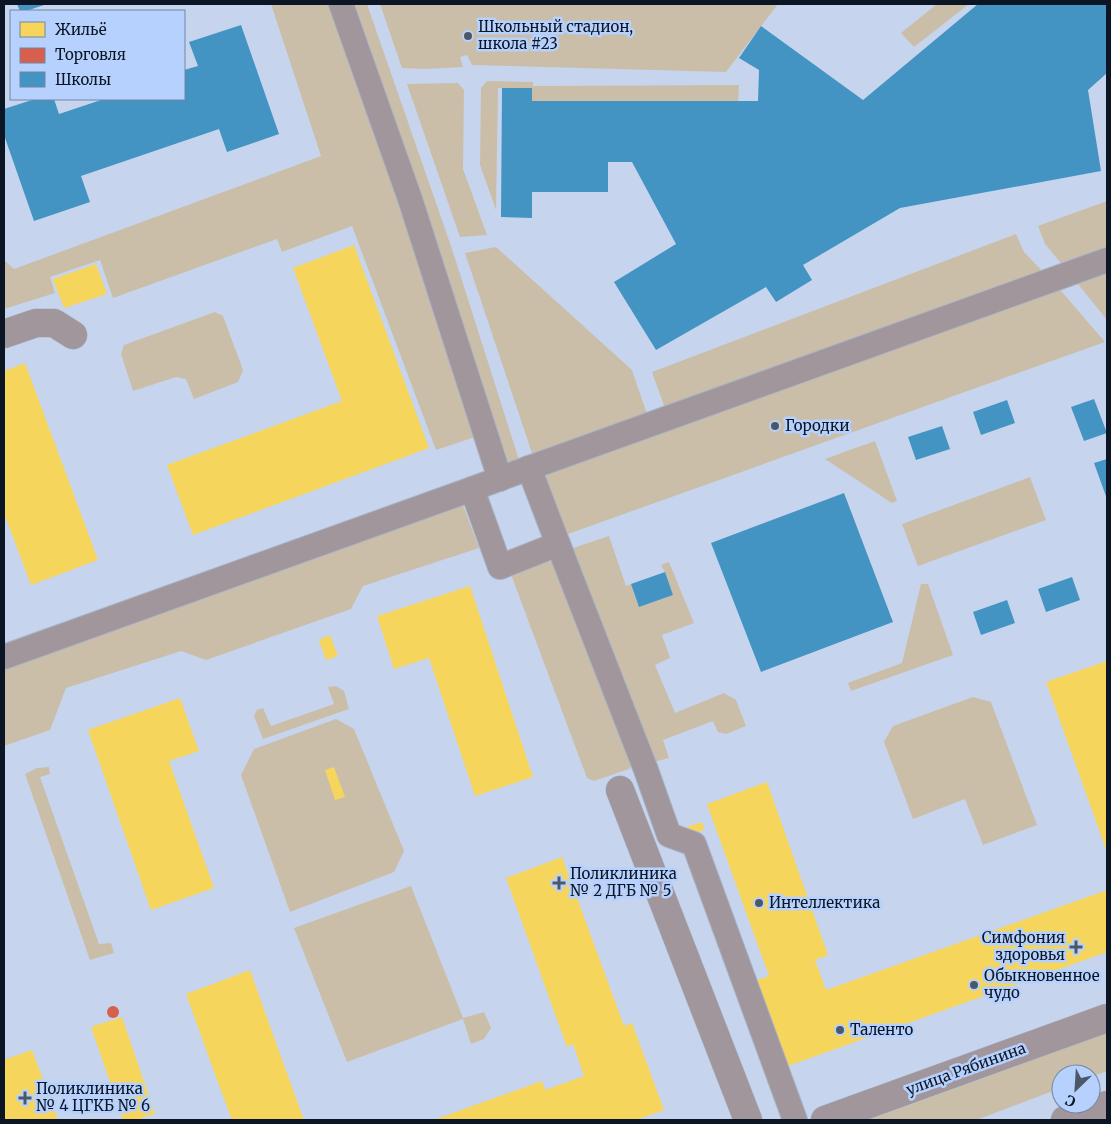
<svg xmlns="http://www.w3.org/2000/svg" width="1111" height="1124" font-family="Merriweather,serif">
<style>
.green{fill:#cabea9}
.homes{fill:#f6d55c}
.shops{fill:#d6604d}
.schools{fill:#4393c3}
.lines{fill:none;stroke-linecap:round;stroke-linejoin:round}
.pedestrian-casing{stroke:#a8b3c6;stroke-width:26}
.minor-casing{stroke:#a8b3c6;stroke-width:29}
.tertiary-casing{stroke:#a8b3c6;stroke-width:29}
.pedestrian{stroke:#a0969c;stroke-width:24}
.minor{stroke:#a0969c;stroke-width:28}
.tertiary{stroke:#a0969c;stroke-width:28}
.poi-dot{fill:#4c586a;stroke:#b6d1fd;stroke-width:2}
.labels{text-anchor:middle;stroke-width:5;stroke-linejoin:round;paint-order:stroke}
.poi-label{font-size:15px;fill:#0b1524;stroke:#b6d1fd;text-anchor:start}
.street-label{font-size:15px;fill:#0b1524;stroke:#b6d1fd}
</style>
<rect width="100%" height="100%" fill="#c6d5ed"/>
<g class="green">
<polygon points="271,4 332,4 481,435 436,450 352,226 282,252 277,239 113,298 100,260 50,277 55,293 4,309 4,260 14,269 321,156"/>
<polygon points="348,4 367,4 453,252 520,463 504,468"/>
<polygon points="380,4 778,4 726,72 472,65 467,55 460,57 463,67 426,69 402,68"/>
<polygon points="937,4 969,4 914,47 901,33"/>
<polygon points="487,81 533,82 533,86 739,85 738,105 528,105 524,88 498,88 496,210 480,165 481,88"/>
<polygon points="458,83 464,90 463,169 487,235 460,237 407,84"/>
<polygon points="1107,201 1107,253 1065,268 1045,244 1038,226"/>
<polygon points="1016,234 1024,252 1045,274 666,411 652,372"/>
<polygon points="496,247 632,370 648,417 534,459 465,253"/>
<polygon points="1107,267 1107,320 1074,279"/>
<polygon points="1056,285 1105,342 565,535 540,473"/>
<polygon points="215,312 223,316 243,370 238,382 194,399 186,379 176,377 133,391 121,354 124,345"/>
<polygon points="875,441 897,501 892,503 825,459"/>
<polygon points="1030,477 1046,520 918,566 902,524"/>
<polygon points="461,500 479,548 363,586 351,609 206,660 181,651 66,688 50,730 4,746 4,664"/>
<polygon points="609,536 626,586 631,584 639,607 673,595 665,572 661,565 669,562 694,623 662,635 670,658 655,665 675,713 724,693 736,700 746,726 726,734 718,732 713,721 663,740 669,758 657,761 651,759 570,549"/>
<polygon points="552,554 634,762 629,769 594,781 587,778 509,569"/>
<polygon points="921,584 928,584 953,655 851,691 848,683 902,663"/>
<polygon points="336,686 344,691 349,709 263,739 254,716 257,710 263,708 271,726 334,704 328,687"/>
<polygon points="973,697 991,702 1037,825 983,845 965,799 913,819 884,742 893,726"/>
<polygon points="336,719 354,729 404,851 394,872 290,912 241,775 254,749"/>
<polygon points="49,767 50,774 40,777 99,944 111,943 114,953 90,960 25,774 37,768"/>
<polygon points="411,886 463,1018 484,1012 491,1028 484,1039 471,1044 463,1019 347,1062 294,928"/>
<polygon points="1107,1033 1107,1071 1091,1077 1091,1074 1061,1074 1061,1088 976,1120 868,1120"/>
</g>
<g class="homes">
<polygon points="354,245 429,448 193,535 167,465 342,401 293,268"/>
<polygon points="96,264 107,294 64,308 53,279"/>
<polygon points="25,363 98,560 31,585 4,513 4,371"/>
<polygon points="470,586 533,777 475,796 429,658 394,669 377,616"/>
<polygon points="330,635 338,656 326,660 319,640"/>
<polygon points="1107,661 1107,852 1046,682"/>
<polygon points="180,698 199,751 169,761 214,888 151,910 88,730"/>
<polygon points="334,767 345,797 335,800 325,770"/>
<polygon points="767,782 828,955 815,960 826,990 1107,890 1107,952 785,1067 754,981 769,976 707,804"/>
<polygon points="702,822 704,830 689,835 686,827"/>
<polygon points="562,857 624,1026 632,1023 664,1110 636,1120 433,1120 542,1081 545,1090 584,1076 573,1044 567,1047 506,878"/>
<polygon points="250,970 280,1054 304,1120 232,1120 216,1077 186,994"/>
<polygon points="122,1017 155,1114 135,1120 123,1120 91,1027"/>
<polygon points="32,1050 58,1120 4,1120 4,1060"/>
</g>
<circle class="shops" cx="113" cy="1012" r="6"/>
<g class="schools">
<polygon points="17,4 47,4 26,11 20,11"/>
<polygon points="978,4 1107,4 1107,73 1088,90 1101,171 900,208 803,265 812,280 776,302 766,287 656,350 614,282 676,244 632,162 608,162 608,192 532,192 532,218 501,217 502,88 532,88 532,101 758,101 759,70 739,58 761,26 863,100"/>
<polygon points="241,25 279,134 227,152 219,129 81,176 90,202 34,221 4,135 4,109 35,99 54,99 59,114 104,99 184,99 184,70 198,66 189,42"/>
<polygon points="1094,399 1107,433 1084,441 1071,407"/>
<polygon points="1007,400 1015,423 981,435 973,412"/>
<polygon points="942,426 950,449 916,460 908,437"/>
<polygon points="1107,459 1107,499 1094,463"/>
<polygon points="844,493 893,622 761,672 711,543"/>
<polygon points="665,572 673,595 639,607 631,584"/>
<polygon points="1072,577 1080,600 1046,612 1038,589"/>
<polygon points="1007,600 1015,623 981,635 973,612"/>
</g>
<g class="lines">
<g class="pedestrian-casing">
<g id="pedestrian">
<polyline points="341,4 410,199 500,479"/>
<polyline points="529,468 1107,260"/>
<polygon points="529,468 558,544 500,567 472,489"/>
<polyline points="558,544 646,770 669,835 694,844 795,1120"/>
<polyline points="4,657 472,489"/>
</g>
</g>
<g class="minor-casing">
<g id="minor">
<polyline points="4,334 36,323 54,323 73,335"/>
<polyline points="620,790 748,1120"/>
<polyline points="825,1120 1107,1018"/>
</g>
</g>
<g class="tertiary-casing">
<polyline id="tertiary" points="1065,1120 1107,1105"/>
</g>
<use href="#pedestrian" class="pedestrian"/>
<use href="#minor" class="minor"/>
<use href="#tertiary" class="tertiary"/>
</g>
<g class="poi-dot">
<circle cx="468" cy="36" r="5"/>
<circle cx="775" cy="426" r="5"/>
<path d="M556.5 875.5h5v5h5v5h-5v5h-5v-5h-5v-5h5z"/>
<circle cx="759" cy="903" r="5"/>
<path d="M1073.5 939.5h5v5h5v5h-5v5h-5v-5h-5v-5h5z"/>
<circle cx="974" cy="985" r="5"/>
<circle cx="840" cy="1030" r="5"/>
<path d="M22.5 1090.5h5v5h5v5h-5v5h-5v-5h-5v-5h5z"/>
</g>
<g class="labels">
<g class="poi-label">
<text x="478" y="32">Школьный стадион,<tspan x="478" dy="17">школа #23</tspan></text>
<text x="785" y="431">Городки</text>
<text x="570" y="879">Поликлиника<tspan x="570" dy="17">№ 2 ДГБ № 5</tspan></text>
<text x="769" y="908">Интеллектика</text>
<text x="1065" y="943" text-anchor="end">Симфония<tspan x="1065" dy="17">здоровья</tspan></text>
<text x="984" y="981">Обыкновенное<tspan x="984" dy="17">чудо</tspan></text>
<text x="850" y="1035">Таленто</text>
<text x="36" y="1094">Поликлиника<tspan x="36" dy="17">№ 4 ЦГКБ № 6</tspan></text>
</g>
<g class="street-label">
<text transform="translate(966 1069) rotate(-20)" y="5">улица Рябинина</text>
</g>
</g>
<rect width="1111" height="1124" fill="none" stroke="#0b1524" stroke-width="10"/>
<rect x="10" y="10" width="175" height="90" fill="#b6d1fd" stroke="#7286a6"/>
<rect x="20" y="22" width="25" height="15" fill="#f6d55c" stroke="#7286a6"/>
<text x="55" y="35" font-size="15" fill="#0b1524">Жильё</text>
<rect x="20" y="48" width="25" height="15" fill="#d6604d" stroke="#7286a6"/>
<text x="55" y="60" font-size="15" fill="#0b1524">Торговля</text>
<rect x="20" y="72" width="25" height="15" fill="#4393c3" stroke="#7286a6"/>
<text x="55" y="85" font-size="15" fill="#0b1524">Школы</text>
<g transform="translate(1076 1089) rotate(205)"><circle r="24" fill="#b6d1fd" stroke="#7286a6"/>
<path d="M0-4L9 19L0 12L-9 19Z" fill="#4c586a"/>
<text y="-8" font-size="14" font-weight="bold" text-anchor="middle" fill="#0b1524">С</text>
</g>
</svg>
